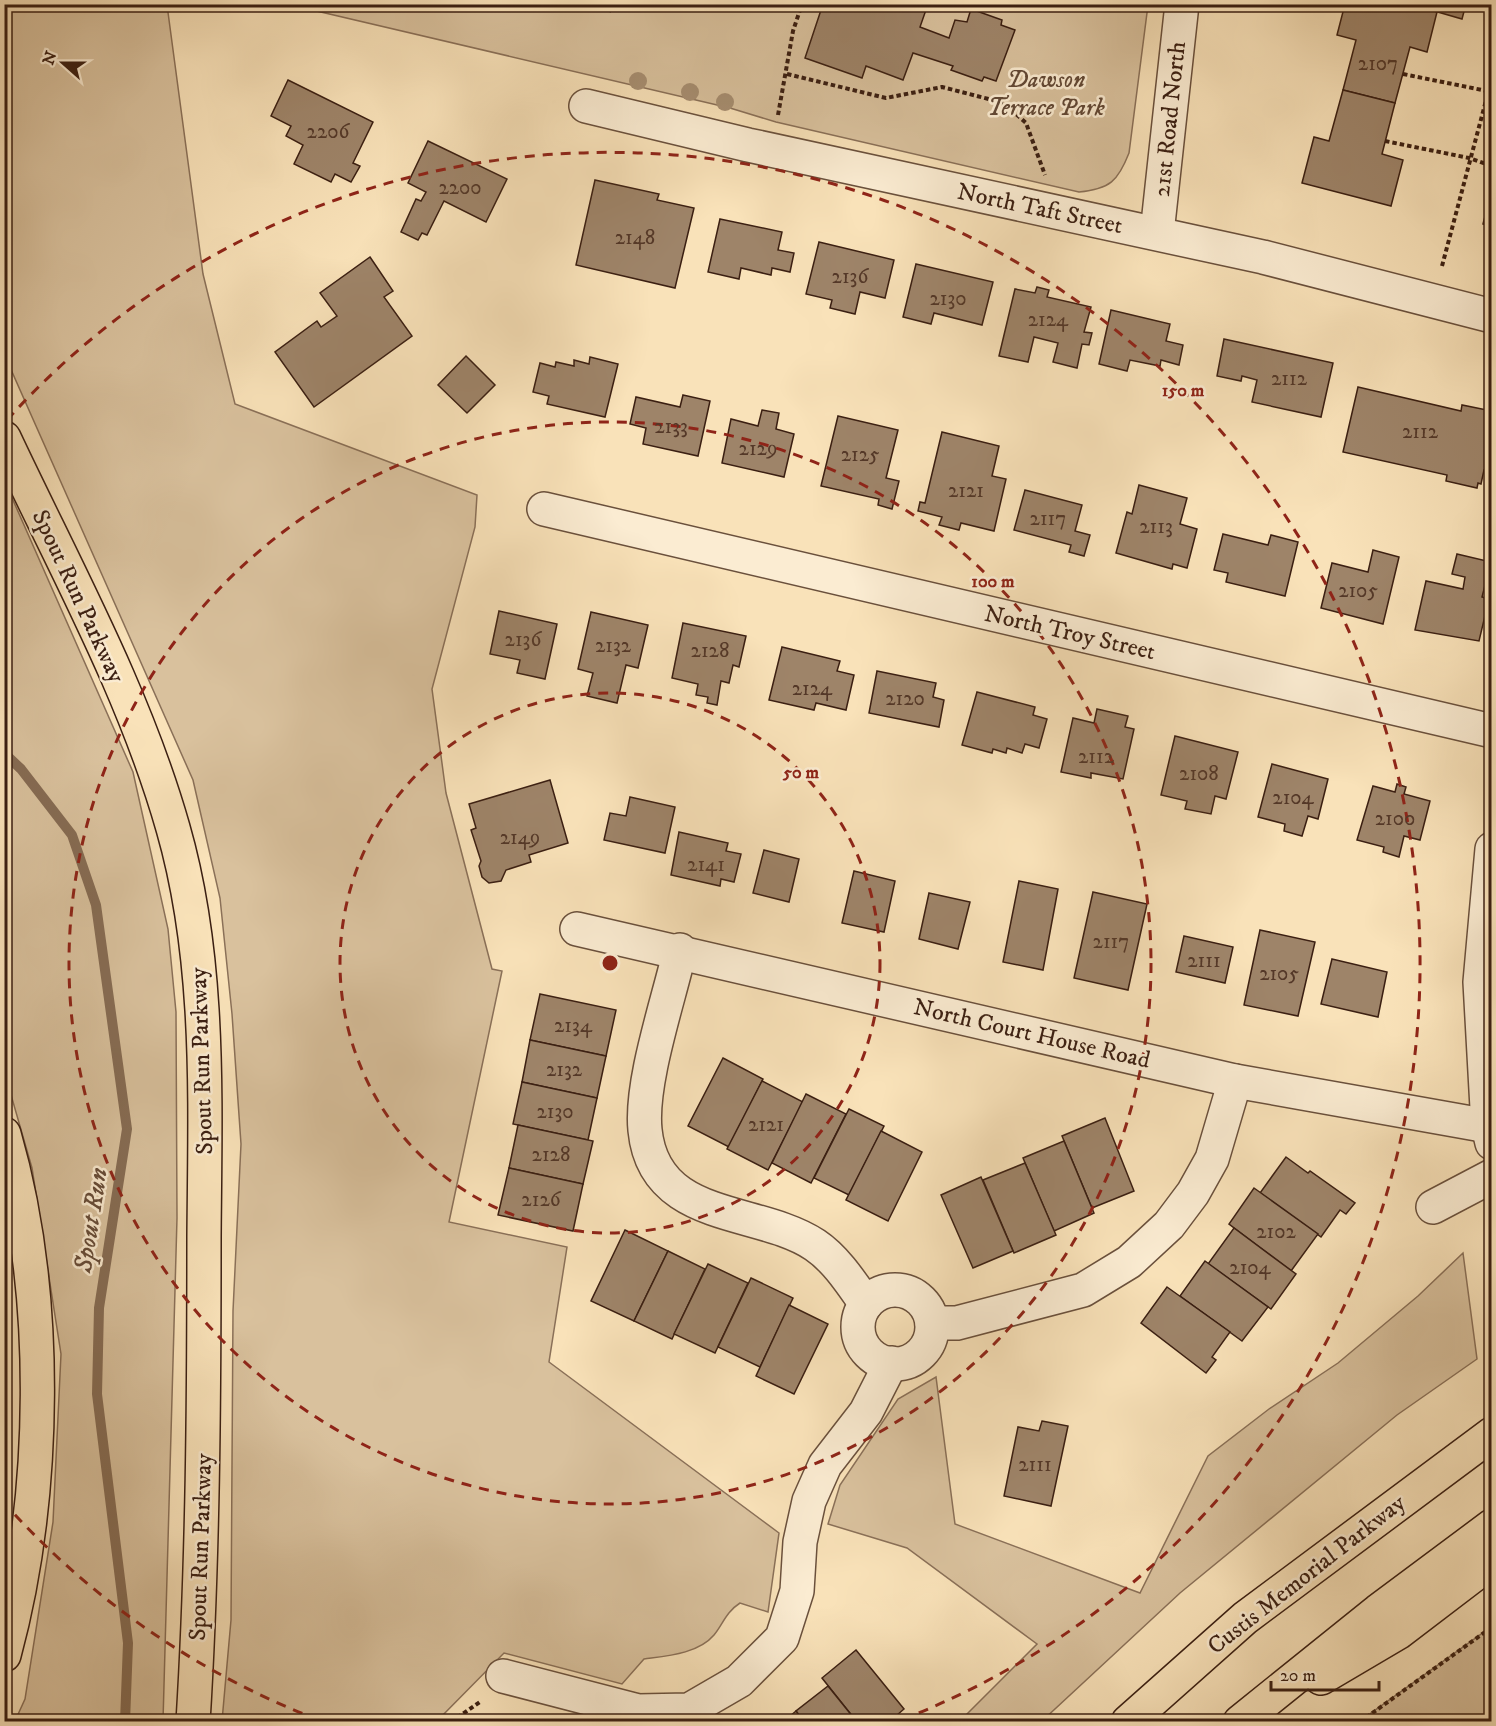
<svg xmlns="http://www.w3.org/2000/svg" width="1496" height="1726" font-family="'IM FELL DW Pica',serif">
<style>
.green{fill:#d9c19d;stroke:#8a7058;stroke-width:1.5}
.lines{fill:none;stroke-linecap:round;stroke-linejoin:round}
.stream{stroke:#866c54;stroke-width:10}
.building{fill:#9e8469;stroke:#3b1f12;stroke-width:1.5}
.street-casing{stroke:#6a503c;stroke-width:36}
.highway-casing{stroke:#3b1f12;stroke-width:36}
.path{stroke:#3b1f12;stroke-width:4;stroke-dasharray:4.5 3;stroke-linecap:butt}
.street{stroke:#fbecd2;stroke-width:33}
.highway{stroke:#f9e2b9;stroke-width:33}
.tree{fill:#a68d70}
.ring{fill:none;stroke:#8f2418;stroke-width:3;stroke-dasharray:10 8}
.labels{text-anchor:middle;stroke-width:5;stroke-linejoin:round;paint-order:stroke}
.number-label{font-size:21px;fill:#543828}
.park-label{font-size:24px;font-style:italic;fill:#624835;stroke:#fbecd2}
.street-label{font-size:24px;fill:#3b1f12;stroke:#fbecd2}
.water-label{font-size:26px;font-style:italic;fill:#674c38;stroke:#fbecd2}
.centre{fill:#8f2418;stroke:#fbecd2;stroke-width:3}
.ring-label{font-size:18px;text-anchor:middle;font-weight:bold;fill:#8f2418;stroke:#fbecd2;stroke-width:5;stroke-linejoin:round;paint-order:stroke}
</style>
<rect width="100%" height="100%" fill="#f9e2b9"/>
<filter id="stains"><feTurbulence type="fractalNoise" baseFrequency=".00333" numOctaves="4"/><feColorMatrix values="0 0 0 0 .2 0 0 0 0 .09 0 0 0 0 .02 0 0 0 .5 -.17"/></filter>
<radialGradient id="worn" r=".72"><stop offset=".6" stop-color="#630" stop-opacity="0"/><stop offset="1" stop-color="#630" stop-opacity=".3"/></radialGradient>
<g class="green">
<path d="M 4,5 L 167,5 L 203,274 L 235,404 L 477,495 L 475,527 L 432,689 L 446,793 L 492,969 L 502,971 L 449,1222 L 567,1247 L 549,1362 L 779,1533 L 768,1612 L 740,1603 C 726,1612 723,1624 714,1635 C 698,1654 666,1656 644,1659 L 622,1684 L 504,1653 L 437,1721 L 222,1721 L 231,1620 L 233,1311 L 241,1144 L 232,1014 L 220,898 L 193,780 L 5,356 Z"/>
<path d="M 291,5 L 1148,5 L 1129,153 C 1118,181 1110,189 1079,192 L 776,122 L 730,108 Z"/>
<polygon points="5,482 133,772 168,929 176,1012 177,1218 163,1721 15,1721 25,1699 53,1522 61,1354 32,1168 5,1074"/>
<polygon points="1463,1253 1477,1359 1397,1415 1180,1593 1042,1721 960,1721 1037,1644 907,1548 828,1524 840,1485 898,1399 936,1377 955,1524 1140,1593 1208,1456 1269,1409 1338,1363 1418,1296"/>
<polygon points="1491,1627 1491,1721 1360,1721"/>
</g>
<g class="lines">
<polyline class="stream" points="4,753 21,769 72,835 96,905 127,1129 99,1308 97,1394 128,1643 125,1722"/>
</g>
<g class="building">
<polygon points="823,4 928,4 920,27 949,38 955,20 967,22 971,9 1002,20 1001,25 1015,30 996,81 984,77 982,81 951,70 953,66 913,53 903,80 866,66 862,78 805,58"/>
<polygon points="1345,4 1410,4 1437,12 1427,52 1410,47 1395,103 1343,90 1356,40 1337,35"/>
<polygon points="1410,4 1466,4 1462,19"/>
<polygon points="288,80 373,122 353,163 360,166 351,182 335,174 331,182 294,164 303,145 286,136 291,126 271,116"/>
<polygon points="1343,90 1395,103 1382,154 1403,160 1391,206 1302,183 1314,137 1329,141"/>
<polygon points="428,141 507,179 486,222 444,201 427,235 422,233 418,240 401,232 416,199 421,201 426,192 408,183"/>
<polygon points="595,180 659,194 657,200 694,208 675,288 576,265"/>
<polygon points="1492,189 1492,227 1483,224"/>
<polygon points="720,219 782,232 778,250 794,253 790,272 772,268 771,275 741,268 739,279 708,272"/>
<polygon points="819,242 894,260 885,298 860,292 855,314 830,308 832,300 806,294"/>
<polygon points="370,257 393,291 384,297 412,336 314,407 275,352 317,321 321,327 337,316 320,293"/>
<polygon points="916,264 993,282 982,325 934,313 931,324 903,317"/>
<polygon points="1037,287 1049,290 1047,297 1091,307 1084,332 1092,333 1089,345 1082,344 1077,368 1053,362 1058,343 1034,337 1028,362 999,356 1015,289 1035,293"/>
<polygon points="1111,310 1170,324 1166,341 1183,345 1179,365 1161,360 1160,366 1130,360 1127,371 1099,364"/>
<polygon points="1224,339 1333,363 1321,417 1252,402 1257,380 1242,376 1241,381 1217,376"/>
<polygon points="466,356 495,385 467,413 438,385"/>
<polygon points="590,357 618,364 605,417 547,404 549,396 533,392 540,363 555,367 556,362 574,366 574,360 589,364"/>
<polygon points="1358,387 1461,411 1462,405 1492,411 1492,472 1484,470 1481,484 1478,483 1477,488 1446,481 1447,475 1343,452"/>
<polygon points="683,395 710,401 698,456 643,444 646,428 630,424 636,397 680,407"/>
<polygon points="762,410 779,413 776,429 794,434 784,477 722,463 731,419 758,426"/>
<polygon points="838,416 898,430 886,478 899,481 892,509 878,505 879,499 821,486"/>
<polygon points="942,432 999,446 992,476 1006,479 994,531 961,523 959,530 939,525 942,517 918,511 920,502 925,503"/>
<polygon points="1139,485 1187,498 1180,524 1197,529 1187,568 1173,564 1172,569 1116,553 1127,512 1132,514"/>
<polygon points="1025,490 1082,505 1075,531 1090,535 1084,556 1069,552 1071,545 1014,530"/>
<polygon points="1223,534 1268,545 1271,535 1298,542 1285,596 1226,582 1228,573 1214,570"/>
<polygon points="1373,550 1399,557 1383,624 1321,608 1332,563 1368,572"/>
<polygon points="1457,554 1491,562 1482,597 1489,599 1479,641 1415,630 1426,581 1463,589 1465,577 1452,574"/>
<polygon points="499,611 557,624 545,679 517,673 520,660 490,654"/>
<polygon points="591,612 648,625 638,668 626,665 617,703 587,696 593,673 578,669"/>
<polygon points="683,623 746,636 739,667 733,665 729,683 721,681 717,705 707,703 708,697 696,695 698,684 672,678"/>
<polygon points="782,647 840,661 837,671 854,675 846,710 816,703 814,710 769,700"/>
<polygon points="877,671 936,683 933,697 944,700 939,727 869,713"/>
<polygon points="977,692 1035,707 1033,715 1047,719 1039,748 1025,744 1022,753 1007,748 1006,753 993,749 992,753 962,745"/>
<polygon points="1097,709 1128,716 1125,727 1134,729 1123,779 1091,773 1091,778 1061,772 1073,718 1094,723"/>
<polygon points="1175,736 1238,752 1226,799 1215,796 1211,814 1185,809 1187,801 1161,795"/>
<polygon points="1272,764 1328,779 1318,819 1308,816 1302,836 1284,831 1285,824 1258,817"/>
<polygon points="550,780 568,843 529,855 531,862 506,870 501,881 489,883 482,877 479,866 481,861 471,830 476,828 469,804"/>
<polygon points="1397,784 1406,787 1404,794 1430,801 1420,840 1404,836 1399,857 1383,852 1384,847 1357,840 1373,786 1395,792"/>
<polygon points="630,797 675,807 665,853 604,840 610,813 626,816"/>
<polygon points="679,832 728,843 726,851 741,854 734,882 721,879 720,886 671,875"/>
<polygon points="764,850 799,859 789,902 753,893"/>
<polygon points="854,871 895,881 884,932 842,923"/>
<polygon points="1019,881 1058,889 1043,970 1003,962"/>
<polygon points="1093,892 1147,904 1128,990 1074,978"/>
<polygon points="929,893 970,902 958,949 919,939"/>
<polygon points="1260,930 1315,942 1298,1016 1244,1005"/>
<polygon points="1184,936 1233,947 1225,983 1176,972"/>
<polygon points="1332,959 1387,972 1378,1017 1321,1004"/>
<polygon points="540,994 616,1010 606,1056 530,1040"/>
<polygon points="530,1040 606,1056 597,1098 522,1082"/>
<polygon points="723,1058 763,1079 729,1147 688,1126"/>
<polygon points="762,1081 803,1102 768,1170 727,1149"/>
<polygon points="522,1082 597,1098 588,1140 513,1124"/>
<polygon points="806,1094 846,1114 811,1183 772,1163"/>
<polygon points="849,1109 884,1126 849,1195 814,1178"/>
<polygon points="1105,1118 1134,1191 1092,1208 1062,1136"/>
<polygon points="518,1125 593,1141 583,1184 509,1168"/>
<polygon points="881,1131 922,1152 888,1221 846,1200"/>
<polygon points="1064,1141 1094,1213 1054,1231 1023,1158"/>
<polygon points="1286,1157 1308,1173 1310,1171 1355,1203 1346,1214 1340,1210 1321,1237 1260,1193"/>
<polygon points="1025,1163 1056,1235 1014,1253 983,1180"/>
<polygon points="509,1168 583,1184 573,1231 498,1215"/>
<polygon points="981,1177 1013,1251 973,1268 941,1195"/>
<polygon points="1254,1188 1318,1234 1291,1271 1229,1224"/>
<polygon points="1234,1228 1296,1274 1271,1309 1208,1264"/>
<polygon points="625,1230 668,1251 634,1321 591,1301"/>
<polygon points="668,1251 705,1269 672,1339 634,1321"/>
<polygon points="1205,1261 1268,1307 1242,1341 1180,1296"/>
<polygon points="708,1264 748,1283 715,1353 674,1334"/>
<polygon points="751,1278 793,1298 760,1367 718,1347"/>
<polygon points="1167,1287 1230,1332 1212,1357 1216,1360 1206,1373 1141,1323"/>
<polygon points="789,1305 828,1324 794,1394 756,1376"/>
<polygon points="1042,1421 1068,1426 1051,1506 1004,1496 1018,1427 1039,1431"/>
<polygon points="856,1650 904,1709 889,1722 857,1722 822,1678"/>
<polygon points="828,1686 857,1722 804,1722 796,1711"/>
<polygon points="796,1711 804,1722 783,1722"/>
</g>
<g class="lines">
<g class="street-casing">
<g id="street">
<polyline points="586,106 748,145 1263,257 1492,316"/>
<polyline points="1157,233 1182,4"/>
<polyline points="544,509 1492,731"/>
<polyline points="1492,849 1480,982 1488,1126 1492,1143"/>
<polyline points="577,929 1235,1081 1488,1126"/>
<path d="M 680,950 C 669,999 640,1082 645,1130 C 654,1223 758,1207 815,1245 C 836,1259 852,1284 866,1304"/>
<polyline points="1433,1207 1492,1176"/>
<circle cx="895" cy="1327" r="37"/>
<polyline points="932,1323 957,1323 1083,1290 1129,1262 1169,1225 1193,1193 1212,1159 1235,1081"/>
<polyline points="503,1676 638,1711 689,1710 739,1681 782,1638 797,1591 800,1542 809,1501 825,1465 866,1412 891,1363"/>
</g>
</g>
<g class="highway-casing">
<g id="highway">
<path d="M 4,438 C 64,566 134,691 173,828 C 211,960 205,1101 204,1237 C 204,1399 203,1560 193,1722"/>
<path d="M 4,1134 C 50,1293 47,1496 4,1655"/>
<polyline points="1321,1678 1399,1632 1492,1561"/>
<polyline points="1128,1722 1245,1618 1492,1434"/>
<polyline points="1240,1722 1378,1611 1492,1526"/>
</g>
</g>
<g class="path">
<polyline points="1056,4 1145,8"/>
<polyline points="609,12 611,4"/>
<polyline points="787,74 886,98 942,87 1004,103 1026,123 1045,175"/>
<polyline points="1403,74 1492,92"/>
<polyline points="778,115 793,31 802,4"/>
<polyline points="1385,141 1469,158 1492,166"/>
<polyline points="1442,266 1492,78"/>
<polyline points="451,1722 480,1702"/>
<polyline points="1360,1722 1492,1627"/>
</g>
<use href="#street" class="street"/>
<use href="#highway" class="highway"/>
</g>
<g class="tree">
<circle cx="638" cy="81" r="9"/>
<circle cx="690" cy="92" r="9"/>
<circle cx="725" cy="102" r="9"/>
</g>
<g class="ring">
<circle cx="610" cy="963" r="270"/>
<circle cx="610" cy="963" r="541"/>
<path d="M319 1720A811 811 0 0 1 7 1506M7 420A811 811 0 1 1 901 1720"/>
</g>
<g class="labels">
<g class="number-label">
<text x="1378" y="70">2107</text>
<text x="328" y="138">2206</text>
<text x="460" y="194">2200</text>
<text x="635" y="244">2148</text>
<text x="850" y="283">2136</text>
<text x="948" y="305">2130</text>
<text x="1048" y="326">2124</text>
<text x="1289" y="385">2112</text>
<text x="671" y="433">2133</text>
<text x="1420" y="438">2112</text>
<text x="758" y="455">2129</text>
<text x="860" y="461">2125</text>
<text x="966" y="497">2121</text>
<text x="1048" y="525">2117</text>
<text x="1156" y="533">2113</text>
<text x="1358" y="597">2105</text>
<text x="523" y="646">2136</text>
<text x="613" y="652">2132</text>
<text x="710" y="657">2128</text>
<text x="812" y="695">2124</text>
<text x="905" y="705">2120</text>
<text x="1096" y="763">2112</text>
<text x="1199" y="780">2108</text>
<text x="1293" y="804">2104</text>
<text x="1395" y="825">2100</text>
<text x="520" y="844">2149</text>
<text x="706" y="871">2141</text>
<text x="1111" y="948">2117</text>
<text x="1204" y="967">2111</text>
<text x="1279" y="980">2105</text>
<text x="573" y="1032">2134</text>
<text x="564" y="1076">2132</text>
<text x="555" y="1118">2130</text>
<text x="766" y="1131">2121</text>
<text x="551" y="1161">2128</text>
<text x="541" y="1206">2126</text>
<text x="1276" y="1238">2102</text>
<text x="1250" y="1274">2104</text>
<text x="1035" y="1471">2111</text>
</g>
<g class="park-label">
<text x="1046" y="87">Dawson<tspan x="1046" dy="28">Terrace Park</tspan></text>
</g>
<g class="street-label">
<text transform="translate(1169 119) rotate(-84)" y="8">21st Road North</text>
<text transform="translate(1040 208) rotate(12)" y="8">North Taft Street</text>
<text transform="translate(79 596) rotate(65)" y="8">Spout Run Parkway</text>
<text transform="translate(1070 632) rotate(13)" y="8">North Troy Street</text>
<text transform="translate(1032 1033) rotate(13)" y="8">North Court House Road</text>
<text transform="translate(201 1061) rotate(-92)" y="8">Spout Run Parkway</text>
<text transform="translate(200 1547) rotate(-88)" y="8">Spout Run Parkway</text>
<text transform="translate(1306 1574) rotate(-38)" y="8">Custis Memorial Parkway</text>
</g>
<g class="water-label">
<text transform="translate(90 1220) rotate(-81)" y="9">Spout Run</text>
</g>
</g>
<circle cx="610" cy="963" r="9" class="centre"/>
<g class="ring-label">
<text x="1183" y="396">150 m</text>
<text x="993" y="587">100 m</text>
<text x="801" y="778">50 m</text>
</g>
<rect width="1496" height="1726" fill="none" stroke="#f9e2b9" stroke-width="24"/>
<rect x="6" y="6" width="1484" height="1714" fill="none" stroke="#3b1f12" stroke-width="3"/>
<rect x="12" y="12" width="1472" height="1702" fill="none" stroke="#3b1f12" stroke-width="1.5"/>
<g transform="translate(63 63) rotate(291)" stroke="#fbecd2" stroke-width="4.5" paint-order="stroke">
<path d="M0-4.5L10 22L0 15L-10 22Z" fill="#3b1f12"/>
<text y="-9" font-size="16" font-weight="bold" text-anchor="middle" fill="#3b1f12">N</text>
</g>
<path d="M1271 1681v9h108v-9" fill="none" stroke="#3b1f12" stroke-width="3"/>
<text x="1280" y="1681" font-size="18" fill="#3b1f12" stroke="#fbecd2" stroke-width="4.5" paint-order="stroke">20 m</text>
<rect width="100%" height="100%" filter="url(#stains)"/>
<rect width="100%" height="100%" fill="url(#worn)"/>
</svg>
